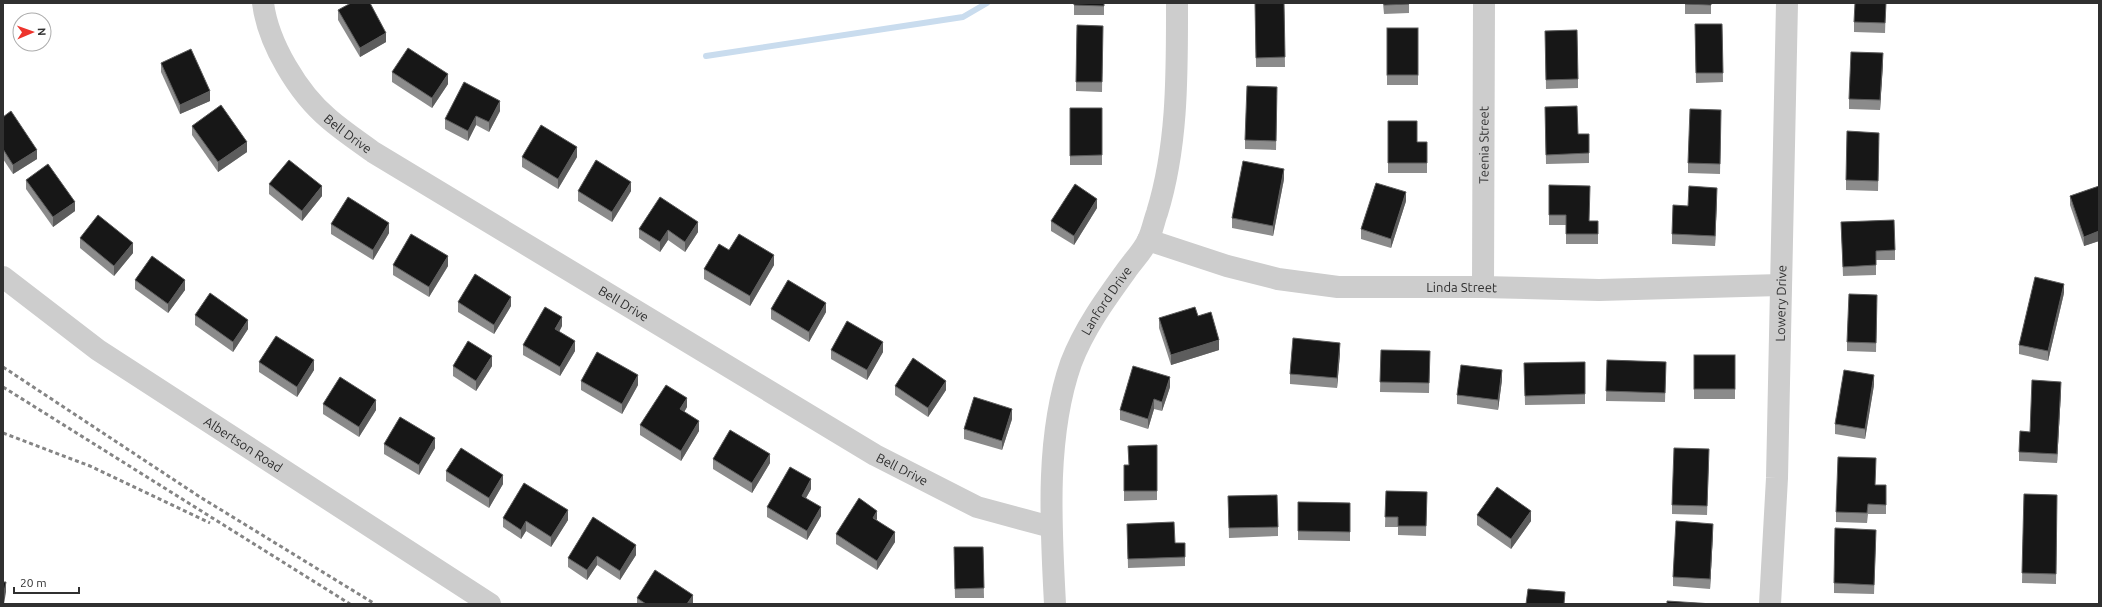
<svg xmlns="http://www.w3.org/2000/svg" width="2102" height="607" font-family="Ubuntu,sans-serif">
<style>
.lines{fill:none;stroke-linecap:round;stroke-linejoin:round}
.stream{stroke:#c9dcee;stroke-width:6}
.minor{stroke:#cdcdcd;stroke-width:22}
.rail{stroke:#858585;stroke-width:3;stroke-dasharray:4 3;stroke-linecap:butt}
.wall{fill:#8b8b8b}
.shaded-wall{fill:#5d5d5d}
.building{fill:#171717;stroke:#5d5d5d}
.labels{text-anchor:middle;stroke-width:4;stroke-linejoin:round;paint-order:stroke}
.street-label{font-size:13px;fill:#303030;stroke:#fff}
</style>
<rect width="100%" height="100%" fill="#fff"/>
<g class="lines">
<polyline class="stream" points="706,56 963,17 987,3"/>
<g class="minor">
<path id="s1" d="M 263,3 C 268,43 298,93 329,119 C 343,131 358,141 373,152 L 875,455 L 977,507 L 1051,527"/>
<path id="s2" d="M 1148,240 L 1227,266 L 1278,279 L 1338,287 L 1483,287 L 1599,290 L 1781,285"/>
<path id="s3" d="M 3,277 L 98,350 L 490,604"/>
<path id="s4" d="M 1483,287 L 1484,3"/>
<path id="s5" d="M 1055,604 C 1051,527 1045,437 1071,363 C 1084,329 1105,300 1126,271 C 1133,261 1143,251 1148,240 C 1152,232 1154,221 1157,213 C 1178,145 1177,73 1177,3"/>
<path id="s6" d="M 1770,604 L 1777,478 L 1787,3"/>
</g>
<g class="rail">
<polyline points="3,367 200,497 375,604"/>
<polyline points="3,387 350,604"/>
<polyline points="3,433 90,466 210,523"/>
</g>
</g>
<g class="wall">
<rect x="1074" y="3" width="30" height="12"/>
<polygon points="1255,3 1284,3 1285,67 1256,67"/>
<polygon points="1383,3 1409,3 1409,13 1384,14"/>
<rect x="1685" y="3" width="26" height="11"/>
<polygon points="1886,3 1885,33 1854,32 1854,22"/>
<polygon points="338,10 386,42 360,57 338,20"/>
<polygon points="1695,24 1722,24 1723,82 1696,83"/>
<polygon points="1077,25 1103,26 1102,92 1076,91"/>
<rect x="1387" y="28" width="31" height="57"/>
<polygon points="1545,31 1578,79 1578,88 1546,89"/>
<polygon points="161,63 210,101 180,114 161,72"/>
<polygon points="1883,63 1880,110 1849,109 1849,99"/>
<polygon points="392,72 448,84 432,108 392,82"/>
<polygon points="1277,97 1276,150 1245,149 1245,140"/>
<polygon points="1545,107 1578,134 1589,153 1589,163 1546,164"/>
<rect x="1070" y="108" width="32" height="57"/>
<polygon points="500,111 489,132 476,125 468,141 445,129 445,119"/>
<polygon points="3,117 37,159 13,174 3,159"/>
<polygon points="1721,119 1720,174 1688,173 1688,163"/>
<polygon points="1388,121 1417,142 1427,142 1427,173 1388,173"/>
<polygon points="192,126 247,152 218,172 192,135"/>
<polygon points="1879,142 1878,191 1846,190 1846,180"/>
<polygon points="522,157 577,157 558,189 522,167"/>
<polygon points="1284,179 1273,236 1232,228 1232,218"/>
<polygon points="26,180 75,211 53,227 26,189"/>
<polygon points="269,184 322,196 302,221 269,194"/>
<polygon points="1549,185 1590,221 1598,221 1598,244 1566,244 1566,225 1549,225"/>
<polygon points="2099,186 2099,241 2084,246 2070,205 2070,196"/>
<polygon points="578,191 631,191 612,222 578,201"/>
<polygon points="1717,197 1715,246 1672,244 1672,234 1688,206"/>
<polygon points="1406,201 1391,248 1361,239 1361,229"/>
<polygon points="1097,208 1074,245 1051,231 1051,221"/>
<polygon points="1841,222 1895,250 1895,260 1876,260 1876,275 1843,276"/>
<polygon points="331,224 389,233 373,260 331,234"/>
<polygon points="639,229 698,232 685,252 668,240 660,252 639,238"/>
<polygon points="80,238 133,253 114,276 80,248"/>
<polygon points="729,250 774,265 750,306 704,279 704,269"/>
<polygon points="393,265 448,266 429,297 393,275"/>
<polygon points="135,280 185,290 168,313 135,289"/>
<polygon points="2064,293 2048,361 2019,354 2019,345"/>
<polygon points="458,302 511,306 494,334 458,312"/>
<polygon points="1877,304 1876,352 1847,351 1847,342"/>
<polygon points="771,309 826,312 809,342 771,319"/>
<polygon points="195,315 248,329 233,352 195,325"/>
<polygon points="1198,316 1219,350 1171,365 1159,328 1159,318"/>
<polygon points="562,326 559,332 575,351 560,376 523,355 523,345"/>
<polygon points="831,350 883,352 867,380 831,359"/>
<polygon points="1381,350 1430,351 1429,393 1380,392"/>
<polygon points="1340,353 1337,388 1290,384 1290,374"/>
<rect x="1694" y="355" width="41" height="44"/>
<polygon points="1607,360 1666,362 1665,402 1606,401"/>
<polygon points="259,362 314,370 297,397 259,372"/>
<polygon points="1585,362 1585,404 1525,405 1524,363"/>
<polygon points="453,366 492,366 476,391 453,376"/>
<polygon points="1502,380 1498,410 1457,404 1457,395"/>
<polygon points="581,381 638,385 622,414 581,390"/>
<polygon points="1874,385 1865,439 1835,434 1835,424"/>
<polygon points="895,386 946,390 928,417 895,395"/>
<polygon points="1170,387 1162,411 1154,409 1148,429 1120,420 1120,410"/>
<polygon points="2061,391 2057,463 2019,461 2019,452 2030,432"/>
<polygon points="323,404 376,410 359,437 323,414"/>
<polygon points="687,407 684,412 699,431 681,461 640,435 640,425"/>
<polygon points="1012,419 1002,450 964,439 964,429"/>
<polygon points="384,444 435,448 419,475 384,454"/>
<polygon points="1157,445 1157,500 1124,501 1124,465 1129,465 1128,446"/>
<polygon points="713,459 770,463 752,493 713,469"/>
<polygon points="1709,459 1707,515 1672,514 1672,505"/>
<polygon points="446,471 503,484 489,508 446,481"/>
<polygon points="1876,485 1886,485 1886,514 1868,514 1867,523 1836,522 1836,512"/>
<polygon points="811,489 806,498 821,516 807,540 767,517 767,507"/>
<polygon points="1386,491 1427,492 1426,536 1398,535 1398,527 1385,527"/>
<polygon points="2024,494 2057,495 2056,584 2022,583"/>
<polygon points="1228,496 1278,527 1278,536 1229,538"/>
<polygon points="1298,502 1350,503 1350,541 1298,540"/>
<polygon points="1477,515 1531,521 1511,549 1477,525"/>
<polygon points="593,517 636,555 620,580 597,565 587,580 568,567 568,558"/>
<polygon points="503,518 568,520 551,547 526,531 521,539 503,527"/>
<polygon points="877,520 895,542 877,570 836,544 836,534"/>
<polygon points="1127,524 1175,543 1185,543 1185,566 1128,568"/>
<polygon points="1713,533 1710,589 1673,586 1673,577"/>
<polygon points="1876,539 1874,594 1834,593 1834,583"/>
<polygon points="983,547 984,598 955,598 954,557"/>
<polygon points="637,598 693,604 637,604"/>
</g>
<g class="shaded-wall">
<polygon points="386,33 386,42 360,57 360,48"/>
<polygon points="1883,53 1883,63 1880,110 1880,100"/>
<polygon points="448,74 448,84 432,108 432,98"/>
<polygon points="210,91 210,101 180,114 180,105"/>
<polygon points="500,101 500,111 489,132 489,122"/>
<polygon points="476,116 476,125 468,141 468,131"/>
<polygon points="247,142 247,152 218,172 218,162"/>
<polygon points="577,147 577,157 558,189 558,179"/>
<polygon points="37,150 37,159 13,174 13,165"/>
<polygon points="1284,169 1284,179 1273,236 1273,226"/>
<polygon points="631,182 631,191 612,222 612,212"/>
<polygon points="322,186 322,196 302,221 302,211"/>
<polygon points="1717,188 1717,197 1715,246 1715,236"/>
<polygon points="1406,192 1406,201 1391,248 1391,239"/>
<polygon points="1097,199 1097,208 1074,245 1074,236"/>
<polygon points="75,202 75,211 53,227 53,217"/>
<polygon points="698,222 698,232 685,252 685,242"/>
<polygon points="389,223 389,233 373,260 373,250"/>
<polygon points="668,230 668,240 660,252 660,242"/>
<polygon points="2099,231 2099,241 2084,246 2084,237"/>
<polygon points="133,243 133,253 114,276 114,266"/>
<polygon points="774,255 774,265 750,306 750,296"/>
<polygon points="448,256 448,266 429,297 429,287"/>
<polygon points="185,280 185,290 168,313 168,304"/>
<polygon points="2064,284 2064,293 2048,361 2048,351"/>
<polygon points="511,297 511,306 494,334 494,325"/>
<polygon points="826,303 826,312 809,342 809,332"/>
<polygon points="562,317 562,326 555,339 555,329"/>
<polygon points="248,320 248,329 233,352 233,342"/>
<polygon points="1219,340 1219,350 1171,365 1171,355"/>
<polygon points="575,341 575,351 560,376 560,367"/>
<polygon points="883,342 883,352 867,380 867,370"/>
<polygon points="1340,343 1340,353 1337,388 1337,378"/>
<polygon points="492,356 492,366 476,391 476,381"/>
<polygon points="314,360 314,370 297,397 297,387"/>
<polygon points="1502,370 1502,380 1498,410 1498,400"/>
<polygon points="638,375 638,385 622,414 622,404"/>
<polygon points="1874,375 1874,385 1865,439 1865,429"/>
<polygon points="1170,377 1170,387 1162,411 1162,402"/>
<polygon points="946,381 946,390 928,417 928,408"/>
<polygon points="2061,382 2061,391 2057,463 2057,454"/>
<polygon points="687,398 687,407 680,419 680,409"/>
<polygon points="1154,399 1154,409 1148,429 1148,419"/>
<polygon points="376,400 376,410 359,437 359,427"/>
<polygon points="1012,409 1012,419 1002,450 1002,441"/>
<polygon points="699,421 699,431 681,461 681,451"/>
<polygon points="435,438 435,448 419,475 419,465"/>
<polygon points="770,454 770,463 752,493 752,483"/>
<polygon points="503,475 503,484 489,508 489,498"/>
<polygon points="811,479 811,489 802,505 802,496"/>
<polygon points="821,507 821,516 807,540 807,531"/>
<polygon points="568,510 568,520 551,547 551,537"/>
<polygon points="877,511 877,520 873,518"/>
<polygon points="1531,511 1531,521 1511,549 1511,539"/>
<polygon points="526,521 526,531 521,539 521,530"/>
<polygon points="1713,524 1713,533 1710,589 1710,579"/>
<polygon points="895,532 895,542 877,570 877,561"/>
<polygon points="636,545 636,555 620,580 620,571"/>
<polygon points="597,556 597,565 587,580 587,570"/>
<polygon points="6,582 6,592 4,604 3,604 3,598"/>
<polygon points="693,595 693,604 687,604"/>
</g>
<g class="building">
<polygon points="351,3 370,3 386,33 360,48 338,10"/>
<polygon points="1074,3 1104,3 1104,6 1074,5"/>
<polygon points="1255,3 1284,3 1285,57 1256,58"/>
<polygon points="1384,3 1409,3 1409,4 1384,5"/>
<polygon points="1685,3 1711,3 1711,5 1685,4"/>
<polygon points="1855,3 1886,3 1885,23 1854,22"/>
<polygon points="1695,24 1722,24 1723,73 1696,73"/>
<polygon points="1077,25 1103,26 1102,82 1076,82"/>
<rect x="1387" y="28" width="31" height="47"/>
<polygon points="1577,30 1578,79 1546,80 1545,31"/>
<polygon points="408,48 448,74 432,98 392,72"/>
<polygon points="191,49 210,91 180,105 161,63"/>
<polygon points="1851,52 1883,53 1880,100 1849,99"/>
<polygon points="464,82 500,101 489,122 476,116 468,131 445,119"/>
<polygon points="1247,86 1277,87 1276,141 1245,140"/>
<polygon points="221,105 247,142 218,162 192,126"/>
<polygon points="1577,106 1578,134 1589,134 1589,153 1546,155 1545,107"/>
<polygon points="1070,108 1102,108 1102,155 1070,156"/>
<polygon points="1690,109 1721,110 1720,164 1688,163"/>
<polygon points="11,111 37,150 13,165 3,149 3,117"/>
<polygon points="1388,121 1417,121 1417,142 1427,142 1427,163 1388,163"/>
<polygon points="541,125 577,147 558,179 522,157"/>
<polygon points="1847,131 1879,133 1878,181 1846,180"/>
<polygon points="289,160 322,186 302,211 269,184"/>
<polygon points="596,160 631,182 612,212 578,191"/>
<polygon points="1243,161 1284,169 1273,226 1232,218"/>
<polygon points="48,164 75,202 53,217 26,180"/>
<polygon points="1376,183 1406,192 1391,239 1361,229"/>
<polygon points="1075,184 1097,199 1074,236 1051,221"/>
<polygon points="1549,185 1590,186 1589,221 1598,221 1598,234 1566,234 1566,215 1549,215"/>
<polygon points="1689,186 1717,188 1715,236 1672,234 1673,205 1688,206"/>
<polygon points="2099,186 2099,231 2084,237 2070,196"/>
<polygon points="348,197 389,223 373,250 331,224"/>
<polygon points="660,197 698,222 685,242 668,230 660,242 639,229"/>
<polygon points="98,215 133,243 114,266 80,238"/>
<polygon points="1894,220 1895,250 1876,251 1876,265 1843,267 1841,222"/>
<polygon points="411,234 448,256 429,287 393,265"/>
<polygon points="739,234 774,255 750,296 704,269 719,244 729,250"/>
<polygon points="152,256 185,280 168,304 135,280"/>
<polygon points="475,274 511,297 494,325 458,302"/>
<polygon points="2035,277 2064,284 2048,351 2019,345"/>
<polygon points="788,280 826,303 809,332 771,309"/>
<polygon points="210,293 248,320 233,342 195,315"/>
<polygon points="1849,294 1877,295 1876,343 1847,342"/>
<polygon points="545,307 562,317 555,329 575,341 560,367 523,345"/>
<polygon points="1195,307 1198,316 1211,312 1219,340 1171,355 1159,318"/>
<polygon points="847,321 883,342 867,370 831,350"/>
<polygon points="276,336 314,360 297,387 259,362"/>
<polygon points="1293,338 1340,343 1337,378 1290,374"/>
<polygon points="468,341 492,356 476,381 453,366"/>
<polygon points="1381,350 1430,351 1429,383 1380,382"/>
<polygon points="597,352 638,375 622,404 581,381"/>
<rect x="1694" y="355" width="41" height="34"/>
<polygon points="913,358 946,381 928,408 895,386"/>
<polygon points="1607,360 1666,362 1665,393 1606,391"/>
<polygon points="1585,362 1585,394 1525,396 1524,363"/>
<polygon points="1461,365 1502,370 1498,400 1457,395"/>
<polygon points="1133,366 1170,377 1162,402 1154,399 1148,419 1120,410"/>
<polygon points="1844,370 1874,375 1865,429 1835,424"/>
<polygon points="340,377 376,400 359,427 323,404"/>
<polygon points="2032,380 2061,382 2057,454 2019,452 2020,431 2030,432"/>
<polygon points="666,385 687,398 680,409 699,421 681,451 640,425"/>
<polygon points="974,397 1012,409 1002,441 964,429"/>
<polygon points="400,417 435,438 419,465 384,444"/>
<polygon points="730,430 770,454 752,483 713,459"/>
<polygon points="1157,445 1157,491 1124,491 1124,465 1129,465 1128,446"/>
<polygon points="461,448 503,475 489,498 446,471"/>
<polygon points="1674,448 1709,449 1707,506 1672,505"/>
<polygon points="1838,457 1876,458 1875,485 1886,485 1886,505 1868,504 1867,513 1836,512"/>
<polygon points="790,467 811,479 802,496 821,507 807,531 767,507"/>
<polygon points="524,483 568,510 551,537 526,521 521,530 503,518"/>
<polygon points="1497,487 1531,511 1511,539 1477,515"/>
<polygon points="1386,491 1427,492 1426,526 1398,526 1398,517 1385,517"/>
<polygon points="2024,494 2057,495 2056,574 2022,573"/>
<polygon points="1277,495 1278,527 1229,528 1228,496"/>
<polygon points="859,498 877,511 873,518 895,532 877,561 836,534"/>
<polygon points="1298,502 1350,503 1350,532 1298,531"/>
<polygon points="593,517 636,545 620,571 597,556 587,570 568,558"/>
<polygon points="1676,521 1713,524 1710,579 1673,577"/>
<polygon points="1174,522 1175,543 1185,543 1185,557 1128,559 1127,524"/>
<polygon points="1835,528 1876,530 1874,585 1834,583"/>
<polygon points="954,547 983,547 984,588 955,589"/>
<polygon points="655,570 693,595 687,604 646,604 637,598"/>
<polygon points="3,582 6,582 3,598"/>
<polygon points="1528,589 1565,592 1564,604 1526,604"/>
<polygon points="1667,601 1713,604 1667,604"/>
</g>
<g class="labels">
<g class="street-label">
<text dy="5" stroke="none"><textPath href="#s1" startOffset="160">Bell Drive</textPath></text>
<text dy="5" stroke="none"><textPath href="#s4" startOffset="142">Teenia Street</textPath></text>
<text dy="5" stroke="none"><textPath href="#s2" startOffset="320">Linda Street</textPath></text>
<text dy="5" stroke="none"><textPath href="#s5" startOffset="315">Lanford Drive</textPath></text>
<text dy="5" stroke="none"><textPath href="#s1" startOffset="484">Bell Drive</textPath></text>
<text dy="5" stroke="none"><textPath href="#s6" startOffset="301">Lowery Drive</textPath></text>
<text dy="5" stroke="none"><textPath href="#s3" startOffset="293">Albertson Road</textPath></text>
<text dy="5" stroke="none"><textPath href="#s1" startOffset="808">Bell Drive</textPath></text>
</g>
</g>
<rect width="2102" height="607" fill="none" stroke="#303030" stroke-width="8"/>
<g transform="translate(32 32) rotate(88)"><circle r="19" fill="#ffffff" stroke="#acacac"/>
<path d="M0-3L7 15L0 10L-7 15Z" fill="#ed342d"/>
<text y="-6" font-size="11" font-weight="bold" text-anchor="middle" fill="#303030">N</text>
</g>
<path d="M14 587v6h65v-6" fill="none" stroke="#303030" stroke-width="2"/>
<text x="20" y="587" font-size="12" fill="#303030" stroke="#ffffff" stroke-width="3" paint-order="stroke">20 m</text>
</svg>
